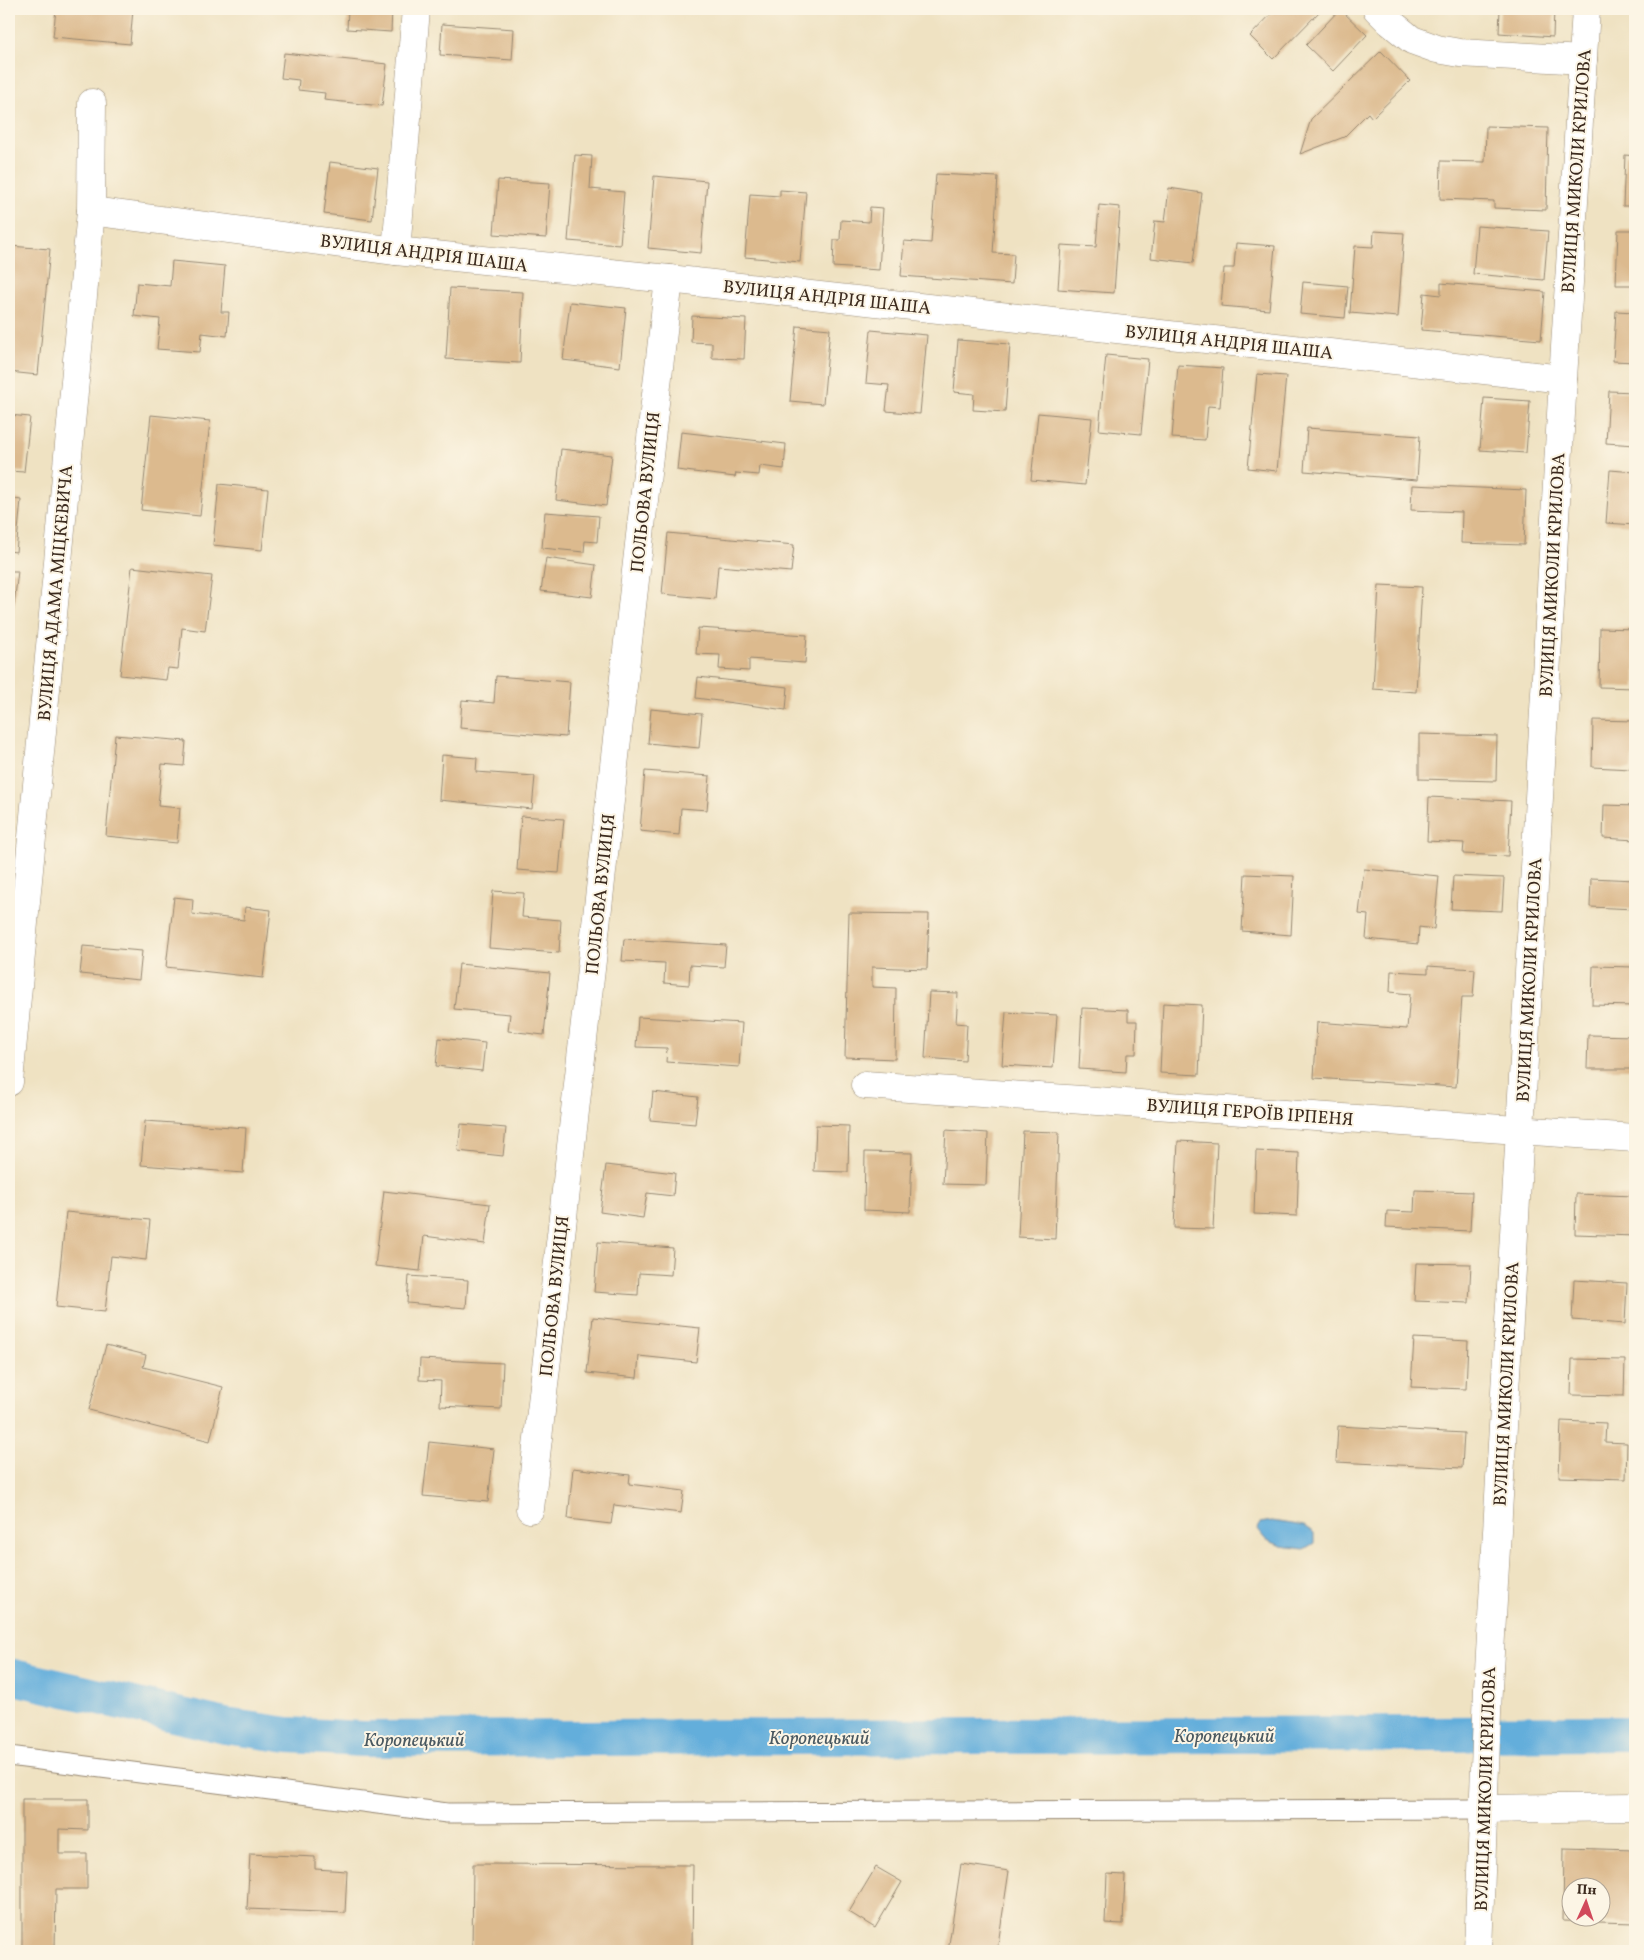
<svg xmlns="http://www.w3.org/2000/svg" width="1644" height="1960" font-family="Vollkorn,serif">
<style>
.water{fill:#63aedb;stroke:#4f6c7c}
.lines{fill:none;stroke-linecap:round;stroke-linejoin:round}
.canal{stroke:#63aedb;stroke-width:36}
.building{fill:#dcba8e;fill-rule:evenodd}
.service-casing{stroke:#958670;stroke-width:21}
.minor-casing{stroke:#958670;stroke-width:29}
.tertiary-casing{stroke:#958670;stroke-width:29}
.service{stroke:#fff;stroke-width:19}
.minor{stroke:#fff;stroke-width:28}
.tertiary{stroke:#fff;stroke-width:28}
.labels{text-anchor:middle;stroke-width:4;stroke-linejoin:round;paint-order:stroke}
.street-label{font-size:18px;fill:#3b2a1e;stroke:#fcf5e5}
.water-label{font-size:19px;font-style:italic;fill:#495860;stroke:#fcf5e5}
</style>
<rect width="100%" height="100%" fill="#fcf5e5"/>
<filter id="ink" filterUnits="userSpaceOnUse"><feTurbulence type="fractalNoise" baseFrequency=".02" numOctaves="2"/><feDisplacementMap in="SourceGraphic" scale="10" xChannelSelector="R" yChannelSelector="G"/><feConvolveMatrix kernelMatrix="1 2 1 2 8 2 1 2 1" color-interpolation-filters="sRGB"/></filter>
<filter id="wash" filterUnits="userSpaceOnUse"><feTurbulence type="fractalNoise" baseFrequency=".0096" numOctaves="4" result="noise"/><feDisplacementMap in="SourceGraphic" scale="20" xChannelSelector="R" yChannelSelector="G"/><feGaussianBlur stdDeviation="1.12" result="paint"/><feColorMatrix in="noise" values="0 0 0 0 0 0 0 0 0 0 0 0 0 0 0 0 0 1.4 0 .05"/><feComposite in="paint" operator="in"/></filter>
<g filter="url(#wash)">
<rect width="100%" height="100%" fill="#efe2c2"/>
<polygon class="water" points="1272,1521 1304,1526 1314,1533 1314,1543 1304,1549 1281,1546 1265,1539 1258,1530 1260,1523"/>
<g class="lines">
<polyline class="canal" points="9,1676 225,1726 288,1735 362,1739 1635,1733"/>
</g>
<g id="blocks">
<g class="building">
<polygon points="56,9 133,9 130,44 53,37"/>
<polygon points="348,9 392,9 391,32 347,29"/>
<polygon points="1276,9 1322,9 1273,59 1250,36"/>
<polygon points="1340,9 1367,35 1333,71 1306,45"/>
<polygon points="1500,9 1554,9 1553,37 1499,33"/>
<polygon points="442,24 514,29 512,60 440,55"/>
<polygon points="1381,51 1410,81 1372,118 1368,113 1344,137 1300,154 1311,119"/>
<polygon points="284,53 387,64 382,106 324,100 325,93 298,90 299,80 281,78"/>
<polygon points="1486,126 1548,128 1546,210 1494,208 1494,201 1440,199 1441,161 1485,162"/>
<polygon points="575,155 592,156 590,189 624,192 620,245 568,241"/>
<polygon points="1625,155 1635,156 1635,206 1623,206"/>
<polygon points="330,162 378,168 372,220 324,214"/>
<polygon points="936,174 998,177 993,253 1014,254 1012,284 901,276 904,241 931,243"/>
<polygon points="654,176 707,181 701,253 648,248"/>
<polygon points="498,180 550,183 546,238 494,234"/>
<polygon points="1169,188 1202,193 1193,263 1151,258 1155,221 1165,222"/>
<polygon points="780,190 806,192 800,262 745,257 750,194 780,196"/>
<polygon points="1099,205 1120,207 1114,293 1058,289 1061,245 1096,247"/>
<polygon points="870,207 883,208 879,270 833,267 834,240 840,240 841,220 869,222"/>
<polygon points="1477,226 1548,231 1544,280 1473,274"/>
<polygon points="1618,230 1635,230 1635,285 1616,285"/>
<polygon points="1374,231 1404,233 1398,317 1350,313 1355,246 1373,247"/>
<polygon points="1236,243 1275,246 1269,310 1221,306 1224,268 1234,268"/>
<polygon points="9,246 50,249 38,375 9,372"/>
<polygon points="172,261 225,266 221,312 229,312 227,336 202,333 200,352 157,349 160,319 134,316 137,283 170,286"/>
<polygon points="1303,282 1348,286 1345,318 1300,314"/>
<polygon points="1441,283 1545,292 1541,340 1421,330 1424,293 1441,295"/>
<polygon points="450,288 523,292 520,363 446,359"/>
<polygon points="570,302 626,308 620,367 563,360"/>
<polygon points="1616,311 1635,312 1635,362 1613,361"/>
<polygon points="692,316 746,319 744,359 712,358 712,343 691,342"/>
<polygon points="797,326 830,329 823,404 790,401"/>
<polygon points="871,330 927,335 920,414 886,411 889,385 866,383"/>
<polygon points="958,340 1010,344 1005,412 973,410 974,394 954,392"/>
<polygon points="1106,355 1148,359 1141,434 1099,430"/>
<polygon points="1178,365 1223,368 1220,407 1208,406 1205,440 1172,438"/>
<polygon points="1257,374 1286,376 1277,471 1248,468"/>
<polygon points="1609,391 1635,392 1635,445 1606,443"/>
<polygon points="1484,398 1530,401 1526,453 1480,450"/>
<polygon points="1038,413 1092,418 1085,485 1031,480"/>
<polygon points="9,415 30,417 24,472 9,471"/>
<polygon points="151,415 210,421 200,516 141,510"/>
<polygon points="1307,428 1420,436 1417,480 1304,471"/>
<polygon points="681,432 786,444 784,469 760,466 759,475 736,473 735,477 677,470"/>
<polygon points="561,449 612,455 606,506 556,500"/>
<polygon points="1610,470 1635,472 1635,525 1606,523"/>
<polygon points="219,484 268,489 262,550 213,545"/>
<polygon points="1412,485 1526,490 1524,545 1461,543 1462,512 1411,510"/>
<polygon points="9,498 21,500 16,552 9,551"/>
<polygon points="545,512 599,516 597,542 585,541 584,552 542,548"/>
<polygon points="668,533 794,545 791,572 718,566 715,599 662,594"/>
<polygon points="546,558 596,565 592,597 541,591"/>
<polygon points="132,567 212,576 205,631 182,628 178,669 168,668 166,680 120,675"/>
<polygon points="9,571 18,571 11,630 9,630"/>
<polygon points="1379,585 1422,587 1416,692 1373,689"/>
<polygon points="698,628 807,635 805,663 749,659 749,671 719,669 720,655 696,654"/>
<polygon points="1600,628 1635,629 1635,688 1599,687"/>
<polygon points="496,676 570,682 566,737 460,728 462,700 494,703"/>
<polygon points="698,677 788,687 786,710 696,698"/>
<polygon points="651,709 702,714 699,748 648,743"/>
<polygon points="1593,720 1635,721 1635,757 1632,757 1631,769 1592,767"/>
<polygon points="1419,734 1497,736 1496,781 1419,779"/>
<polygon points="115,735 186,741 184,766 162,764 158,806 180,808 177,843 106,836"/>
<polygon points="442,755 477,758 476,772 535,776 532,809 439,800"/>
<polygon points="645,771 710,776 707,810 681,808 679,835 640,831"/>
<polygon points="1429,797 1511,801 1508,856 1463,854 1464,843 1427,841"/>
<polygon points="1604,805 1635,806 1635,840 1603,838"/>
<polygon points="521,816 564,819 559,873 517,870"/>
<polygon points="1364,869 1439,876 1434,929 1419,927 1418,944 1366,939 1368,915 1359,914"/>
<polygon points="1245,874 1294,876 1291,935 1242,931"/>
<polygon points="1453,876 1504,878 1502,911 1451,909"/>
<polygon points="1591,878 1635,880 1635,909 1590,907"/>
<polygon points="493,891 524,893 522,917 561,920 559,953 489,948"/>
<polygon points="174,897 193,899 192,914 244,920 245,907 271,910 263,978 166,967"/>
<polygon points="849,913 929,914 927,969 872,967 872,987 896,988 895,1059 845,1057"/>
<polygon points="624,939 726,945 724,967 690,965 689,985 664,983 665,963 622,961"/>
<polygon points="83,946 142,951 139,980 80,974"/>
<polygon points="459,964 550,973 544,1035 508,1031 510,1014 454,1009"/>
<polygon points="1428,966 1475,969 1473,997 1462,997 1456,1087 1314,1078 1317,1022 1407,1029 1410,994 1390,992 1391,971 1428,973"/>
<polygon points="1593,966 1635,967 1635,1006 1592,1005"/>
<polygon points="929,992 958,993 956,1023 967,1024 965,1061 925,1058"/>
<polygon points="1163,1003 1202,1005 1199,1075 1160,1073"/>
<polygon points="1082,1008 1128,1010 1128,1021 1137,1021 1136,1054 1127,1054 1126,1072 1079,1069"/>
<polygon points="1006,1012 1057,1015 1053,1068 1002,1065"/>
<polygon points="638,1017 742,1023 739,1067 666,1062 667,1048 636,1047"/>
<polygon points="1588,1035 1635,1036 1635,1069 1587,1069"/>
<polygon points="439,1038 485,1043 482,1071 436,1066"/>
<polygon points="653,1092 698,1097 695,1124 650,1120"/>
<polygon points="145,1121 246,1128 243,1173 141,1165"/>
<polygon points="461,1124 506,1128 503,1156 458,1151"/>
<polygon points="816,1125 849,1126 848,1172 814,1171"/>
<polygon points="946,1130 988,1133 986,1185 943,1184"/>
<polygon points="1023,1131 1059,1132 1055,1239 1018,1237"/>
<polygon points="1178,1141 1217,1143 1213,1229 1174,1228"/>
<polygon points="1256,1151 1299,1153 1297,1216 1254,1214"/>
<polygon points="865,1152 912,1153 910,1212 864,1210"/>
<polygon points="606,1165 675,1173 673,1196 647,1193 643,1218 600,1212"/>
<polygon points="1415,1190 1472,1192 1470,1231 1386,1227 1387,1211 1414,1212"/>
<polygon points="384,1191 490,1204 485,1244 424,1236 420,1271 375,1266"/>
<polygon points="1576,1194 1635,1196 1635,1236 1575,1234"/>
<polygon points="66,1212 150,1220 146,1260 111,1256 105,1312 56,1307"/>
<polygon points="598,1242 673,1248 671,1275 639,1273 638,1295 594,1292"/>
<polygon points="1416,1263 1471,1264 1469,1303 1414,1301"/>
<polygon points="409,1276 468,1280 466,1308 407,1303"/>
<polygon points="1574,1280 1627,1283 1625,1324 1572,1320"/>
<polygon points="593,1317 700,1328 696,1362 639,1356 637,1378 587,1373"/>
<polygon points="1414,1338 1468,1341 1466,1389 1411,1387"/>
<polygon points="106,1345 146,1355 143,1367 223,1387 210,1441 89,1410"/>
<polygon points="420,1359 503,1363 501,1409 440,1406 441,1381 419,1380"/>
<polygon points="1572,1359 1625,1360 1624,1396 1571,1395"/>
<polygon points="1561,1421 1606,1423 1605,1442 1627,1443 1626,1479 1559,1477"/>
<polygon points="1338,1426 1464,1433 1462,1468 1336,1462"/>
<polygon points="429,1442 494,1449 488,1502 423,1496"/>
<polygon points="573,1468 630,1475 629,1484 684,1491 681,1513 614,1505 611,1524 568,1519"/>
<polygon points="22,1799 88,1799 88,1830 59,1829 59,1854 87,1854 87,1889 56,1889 55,1951 22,1951"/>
<path d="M 1564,1848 L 1635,1850 L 1635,1923 L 1563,1921 ZM 1572,1888 L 1602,1888 L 1602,1918 L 1572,1918 Z"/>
<polygon points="250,1854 315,1857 315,1869 347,1871 345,1913 247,1909"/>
<polygon points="473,1864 693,1865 692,1951 472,1951"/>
<polygon points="961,1864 1009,1871 997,1951 948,1951"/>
<polygon points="876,1867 902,1882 875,1928 849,1912"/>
<polygon points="1107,1874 1125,1875 1123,1924 1105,1923"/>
</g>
</g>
</g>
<g filter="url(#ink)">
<use href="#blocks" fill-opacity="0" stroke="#958670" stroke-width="1"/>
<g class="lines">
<g class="service-casing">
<polyline id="service" points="9,1756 447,1813 1485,1809"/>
</g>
<g class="minor-casing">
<g id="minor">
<polyline points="1377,9 1390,22 1412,40 1437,49 1460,53 1583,60"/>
<polyline points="91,211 396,251 669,279 1563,379"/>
<polyline points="396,251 416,9"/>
<polyline points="9,1082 91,211 92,103"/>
<polyline points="865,1085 1635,1138"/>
<polyline points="530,1509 669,279"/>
<polyline points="1485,1809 1635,1807"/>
</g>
</g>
<g class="tertiary-casing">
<polyline id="tertiary" points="1478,1951 1488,1688 1563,379 1586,9"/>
</g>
<use href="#service" class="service"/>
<use href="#minor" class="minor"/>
<use href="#tertiary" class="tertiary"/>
</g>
</g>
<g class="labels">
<g class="street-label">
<text transform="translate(1576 171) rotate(-86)" y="6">ВУЛИЦЯ МИКОЛИ КРИЛОВА</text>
<text transform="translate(424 253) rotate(7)" y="6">ВУЛИЦЯ АНДРІЯ ШАША</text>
<text transform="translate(827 297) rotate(6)" y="6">ВУЛИЦЯ АНДРІЯ ШАША</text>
<text transform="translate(1229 342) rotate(6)" y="6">ВУЛИЦЯ АНДРІЯ ШАША</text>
<text transform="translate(645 492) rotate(-84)" y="6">ПОЛЬОВА ВУЛИЦЯ</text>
<text transform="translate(1552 575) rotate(-87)" y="6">ВУЛИЦЯ МИКОЛИ КРИЛОВА</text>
<text transform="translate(55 593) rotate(-85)" y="6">ВУЛИЦЯ АДАМА МІЦКЕВИЧА</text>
<text transform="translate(600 894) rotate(-84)" y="6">ПОЛЬОВА ВУЛИЦЯ</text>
<text transform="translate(1529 980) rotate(-87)" y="6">ВУЛИЦЯ МИКОЛИ КРИЛОВА</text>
<text transform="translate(1250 1112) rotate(4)" y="6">ВУЛИЦЯ ГЕРОЇВ ІРПЕНЯ</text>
<text transform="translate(554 1296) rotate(-84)" y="6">ПОЛЬОВА ВУЛИЦЯ</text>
<text transform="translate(1506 1384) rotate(-87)" y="6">ВУЛИЦЯ МИКОЛИ КРИЛОВА</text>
<text transform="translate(1485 1789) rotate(-88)" y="6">ВУЛИЦЯ МИКОЛИ КРИЛОВА</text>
</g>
<g class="water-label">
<text x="1224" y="1742">Коропецький</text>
<text x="819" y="1744">Коропецький</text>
<text x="414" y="1746">Коропецький</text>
</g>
</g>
<rect width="1644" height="1960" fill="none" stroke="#fcf5e5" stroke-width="30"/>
<g transform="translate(1586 1902) rotate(3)"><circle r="24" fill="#fcf5e5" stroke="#afa495"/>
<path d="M0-4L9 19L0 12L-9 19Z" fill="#d1495b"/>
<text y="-8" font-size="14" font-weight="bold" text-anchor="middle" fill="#3b2a1e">Пн</text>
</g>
</svg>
